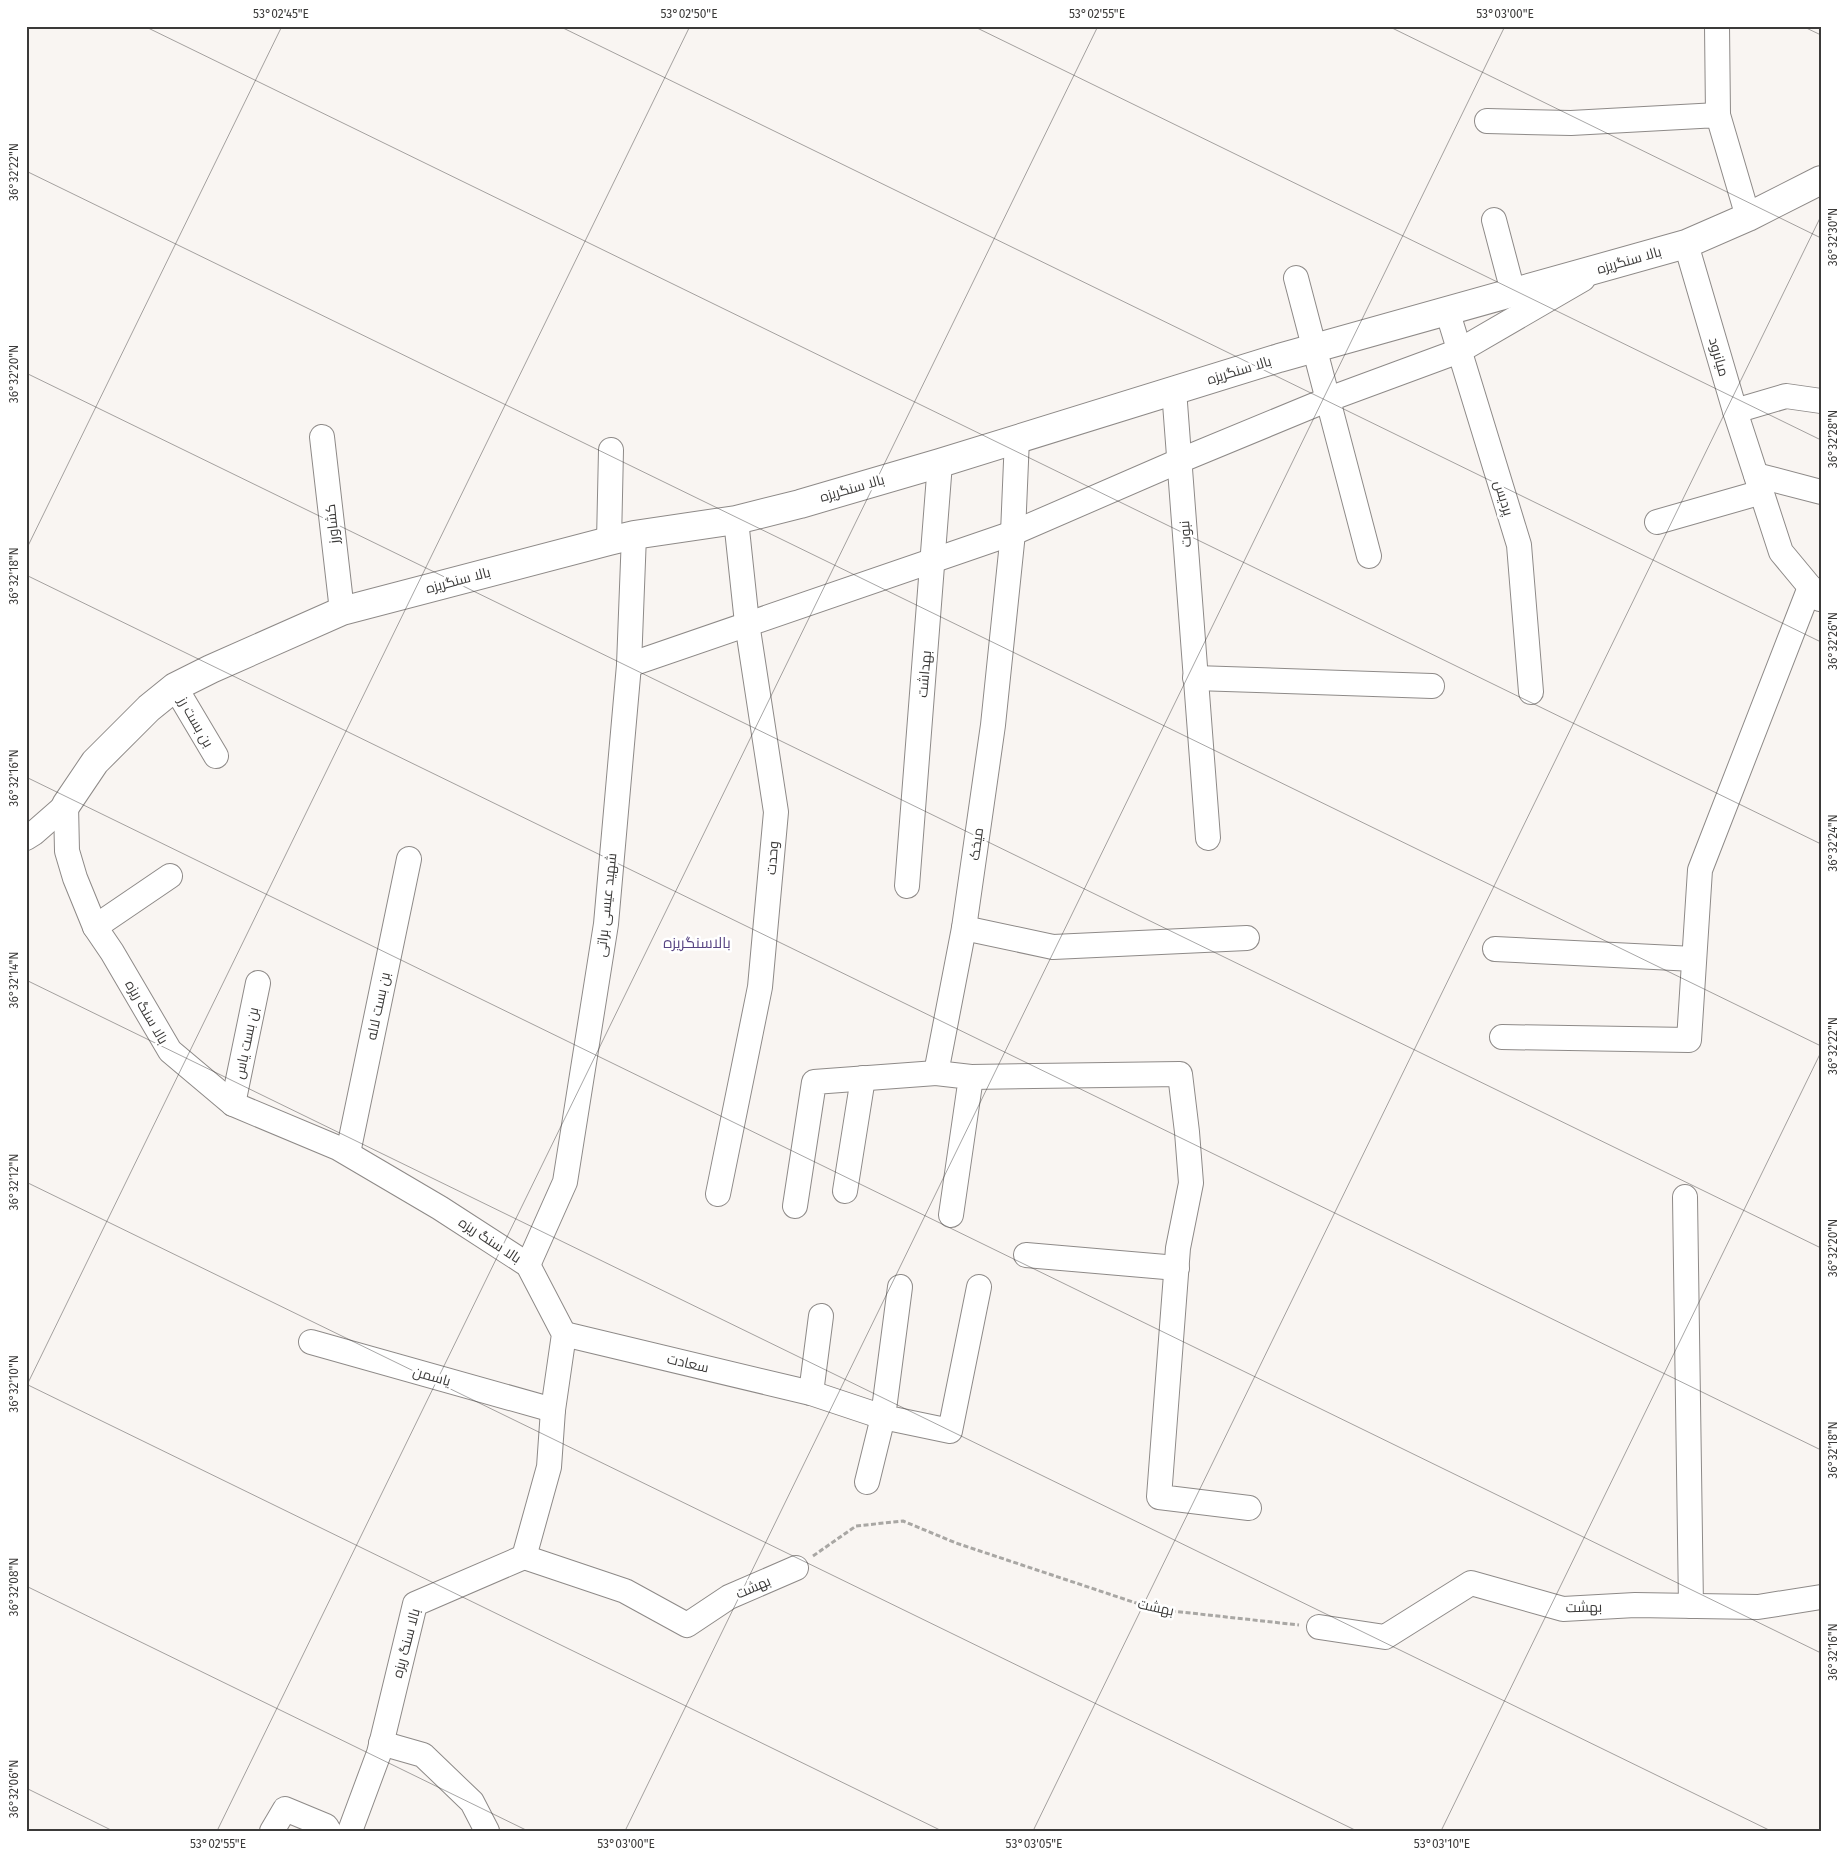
<svg xmlns="http://www.w3.org/2000/svg" width="1847" height="1857" font-family="'Fira Sans',Cairo,sans-serif">
<style>
.lines{fill:none;stroke-linecap:round;stroke-linejoin:round}
.minor-casing{stroke:#8e8a88;stroke-width:26}
.tertiary-casing{stroke:#8e8a88;stroke-width:30}
.path{stroke:#a9a7a4;stroke-width:3;stroke-dasharray:5 2.5;stroke-linecap:butt}
.minor{stroke:#fff;stroke-width:24}
.tertiary{stroke:#fff;stroke-width:28}
.ticks{fill:none;stroke:#3b3a39;stroke-width:1;stroke-opacity:0.45}
.labels{text-anchor:middle;stroke-width:5;stroke-linejoin:round;paint-order:stroke}
.street-label{font-size:14px;fill:#3b3a39;stroke:#fff}
.neighbourhood-label{font-size:15px;fill:#584583;stroke:#fff}
.neatline{fill:none;stroke:#3b3a39;stroke-width:2}
.ticks-label{font-size:12px;text-anchor:middle;fill:#3b3a39}
</style>
<rect width="100%" height="100%" fill="#f9f5f2"/>
<g class="lines">
<g class="minor-casing">
<g id="minor">
<polyline points="1717,26 1718,115"/>
<polyline points="1487,121 1571,123 1718,115 1748,217"/>
<polyline points="1494,220 1513,292"/>
<polyline points="1686,244 1735,411 1781,552 1820,599"/>
<polyline points="1296,278 1369,556"/>
<polyline points="1447,310 1519,545 1531,692"/>
<polyline points="1174,390 1208,838"/>
<polyline points="1735,411 1786,396 1821,401"/>
<polyline points="322,437 342,611"/>
<polyline points="1756,475 1821,492"/>
<polyline points="1657,522 1762,492"/>
<polyline points="609,541 611,450"/>
<polyline points="629,665 1013,533 1179,461 1329,399 1459,351 1583,279"/>
<polyline points="1195,678 1432,686"/>
<polyline points="175,687 216,756"/>
<polyline points="66,805 67,851 75,878 95,927 112,952 170,1051 233,1104 338,1148 440,1208 528,1265 564,1334 553,1410 549,1467 524,1557 415,1604 379,1753 350,1831"/>
<polyline points="26,838 34,833 66,805"/>
<polyline points="907,886 940,463"/>
<polyline points="95,927 170,876"/>
<polyline points="964,928 1053,947 1247,938"/>
<polyline points="1495,949 1694,959"/>
<polyline points="1502,1037 1689,1040 1700,870 1810,587"/>
<polyline points="971,1077 1180,1074 1187,1132 1191,1183 1178,1248 1159,1497 1249,1508"/>
<polyline points="233,1104 258,983"/>
<polyline points="348,1153 409,859"/>
<polyline points="845,1191 863,1078"/>
<polyline points="718,1194 760,987 776,812 747,623 736,520"/>
<polyline points="1685,1197 1691,1606"/>
<polyline points="795,1206 814,1082 936,1073"/>
<polyline points="951,1215 971,1077 936,1073 964,928 993,725 1013,533 1017,438"/>
<polyline points="1026,1255 1177,1268"/>
<polyline points="528,1265 565,1182 606,924 629,665 634,535"/>
<polyline points="900,1287 883,1417 950,1431 979,1287"/>
<polyline points="564,1334 811,1393 883,1417 867,1482"/>
<polyline points="311,1342 553,1410"/>
<polyline points="811,1393 821,1316"/>
<polyline points="524,1557 625,1591 687,1625 729,1597 796,1568"/>
<polyline points="1319,1627 1385,1637 1471,1583 1563,1609 1635,1605 1758,1607 1821,1597"/>
<polyline points="381,1743 423,1755 472,1802 487,1831"/>
<polyline points="272,1831 285,1809 326,1826 329,1831"/>
</g>
</g>
<g class="tertiary-casing">
<polyline id="tertiary" points="66,805 95,762 149,708 175,687 211,669 342,611 609,541 634,535 736,520 800,504 940,463 1279,358 1686,244 1748,217 1821,180"/>
</g>
<polyline class="path" points="813,1556 856,1526 903,1521 956,1543 1154,1609 1299,1625"/>
<use href="#minor" class="minor"/>
<use href="#tertiary" class="tertiary"/>
</g>
<path class="ticks" d="M 144,26 L 1821,844M 559,26 L 1821,642M 973,26 L 1821,440M 1388,26 L 1821,238M 1802,26 L 1821,35M 26,171 L 1821,1046M 26,373 L 1821,1248M 26,550 L 282,26M 26,575 L 1821,1450M 26,777 L 1821,1653M 26,980 L 1771,1831M 26,1182 L 1357,1831M 26,1384 L 942,1831M 26,1387 L 690,26M 26,1586 L 528,1831M 26,1788 L 113,1831M 217,1831 L 1098,26M 625,1831 L 1505,26M 1033,1831 L 1821,216M 1441,1831 L 1821,1052"/>
<g class="labels">
<g class="street-label">
<text transform="translate(1629 260) rotate(-16)" y="5">بالا سنگریزه</text>
<text transform="translate(1719 357) rotate(74)" y="5">میانرود</text>
<text transform="translate(1239 370) rotate(-17)" y="5">بالا سنگریزه</text>
<text transform="translate(852 488) rotate(-16)" y="5">بالا سنگریزه</text>
<text transform="translate(1504 498) rotate(73)" y="5">پردیس</text>
<text transform="translate(332 524) rotate(-96)" y="5">کشاورز</text>
<text transform="translate(1185 534) rotate(-94)" y="5">نبوت</text>
<text transform="translate(458 580) rotate(-15)" y="5">بالا سنگریزه</text>
<text transform="translate(924 674) rotate(-85)" y="5">بهداشت</text>
<text transform="translate(196 722) rotate(60)" y="5">بن بست رز</text>
<text transform="translate(976 844) rotate(-82)" y="5">میخک</text>
<text transform="translate(772 858) rotate(-85)" y="5">وحدت</text>
<text transform="translate(606 905) rotate(-84)" y="5">شهید عیسی براتی</text>
<text transform="translate(378 1006) rotate(-78)" y="5">بن بست لاله</text>
<text transform="translate(147 1012) rotate(60)" y="5">بالا سنگ ریزه</text>
<text transform="translate(246 1043) rotate(-78)" y="5">بن بست یاس</text>
<text transform="translate(490 1240) rotate(33)" y="5">بالا سنگ ریزه</text>
<text transform="translate(688 1363) rotate(13)" y="5">سعادت</text>
<text transform="translate(432 1376) rotate(16)" y="5">یاسمن</text>
<text transform="translate(753 1587) rotate(-23)" y="5">بهشت</text>
<text transform="translate(1156 1607) rotate(12)" y="5">بهشت</text>
<text transform="translate(1584 1607) rotate(-1)" y="5">بهشت</text>
<text transform="translate(406 1643) rotate(-75)" y="5">بالا سنگ ریزه</text>
</g>
<g class="neighbourhood-label">
<text x="697" y="948">بالاسنگریزه</text>
</g>
</g>
<rect width="1847" height="1857" fill="none" stroke="#ffffff" stroke-width="55"/>
<rect x="28" y="28" width="1792" height="1802" class="neatline"/>
<g class="ticks-label">
<text x="281" y="18">53°02'45"E</text>
<text x="689" y="18">53°02'50"E</text>
<text x="1097" y="18">53°02'55"E</text>
<text x="1505" y="18">53°03'00"E</text>
<text transform="translate(14 172) rotate(-90)" y="4">36°32'22"N</text>
<text transform="translate(1833 237) rotate(-90)" y="4">36°32'30"N</text>
<text transform="translate(14 374) rotate(-90)" y="4">36°32'20"N</text>
<text transform="translate(1833 439) rotate(-90)" y="4">36°32'28"N</text>
<text transform="translate(14 576) rotate(-90)" y="4">36°32'18"N</text>
<text transform="translate(1833 641) rotate(-90)" y="4">36°32'26"N</text>
<text transform="translate(14 778) rotate(-90)" y="4">36°32'16"N</text>
<text transform="translate(1833 843) rotate(-90)" y="4">36°32'24"N</text>
<text transform="translate(14 980) rotate(-90)" y="4">36°32'14"N</text>
<text transform="translate(1833 1046) rotate(-90)" y="4">36°32'22"N</text>
<text transform="translate(14 1182) rotate(-90)" y="4">36°32'12"N</text>
<text transform="translate(1833 1248) rotate(-90)" y="4">36°32'20"N</text>
<text transform="translate(14 1384) rotate(-90)" y="4">36°32'10"N</text>
<text transform="translate(1833 1450) rotate(-90)" y="4">36°32'18"N</text>
<text transform="translate(14 1587) rotate(-90)" y="4">36°32'08"N</text>
<text transform="translate(1833 1652) rotate(-90)" y="4">36°32'16"N</text>
<text transform="translate(14 1789) rotate(-90)" y="4">36°32'06"N</text>
<text x="218" y="1848">53°02'55"E</text>
<text x="626" y="1848">53°03'00"E</text>
<text x="1034" y="1848">53°03'05"E</text>
<text x="1442" y="1848">53°03'10"E</text>
</g>
</svg>
